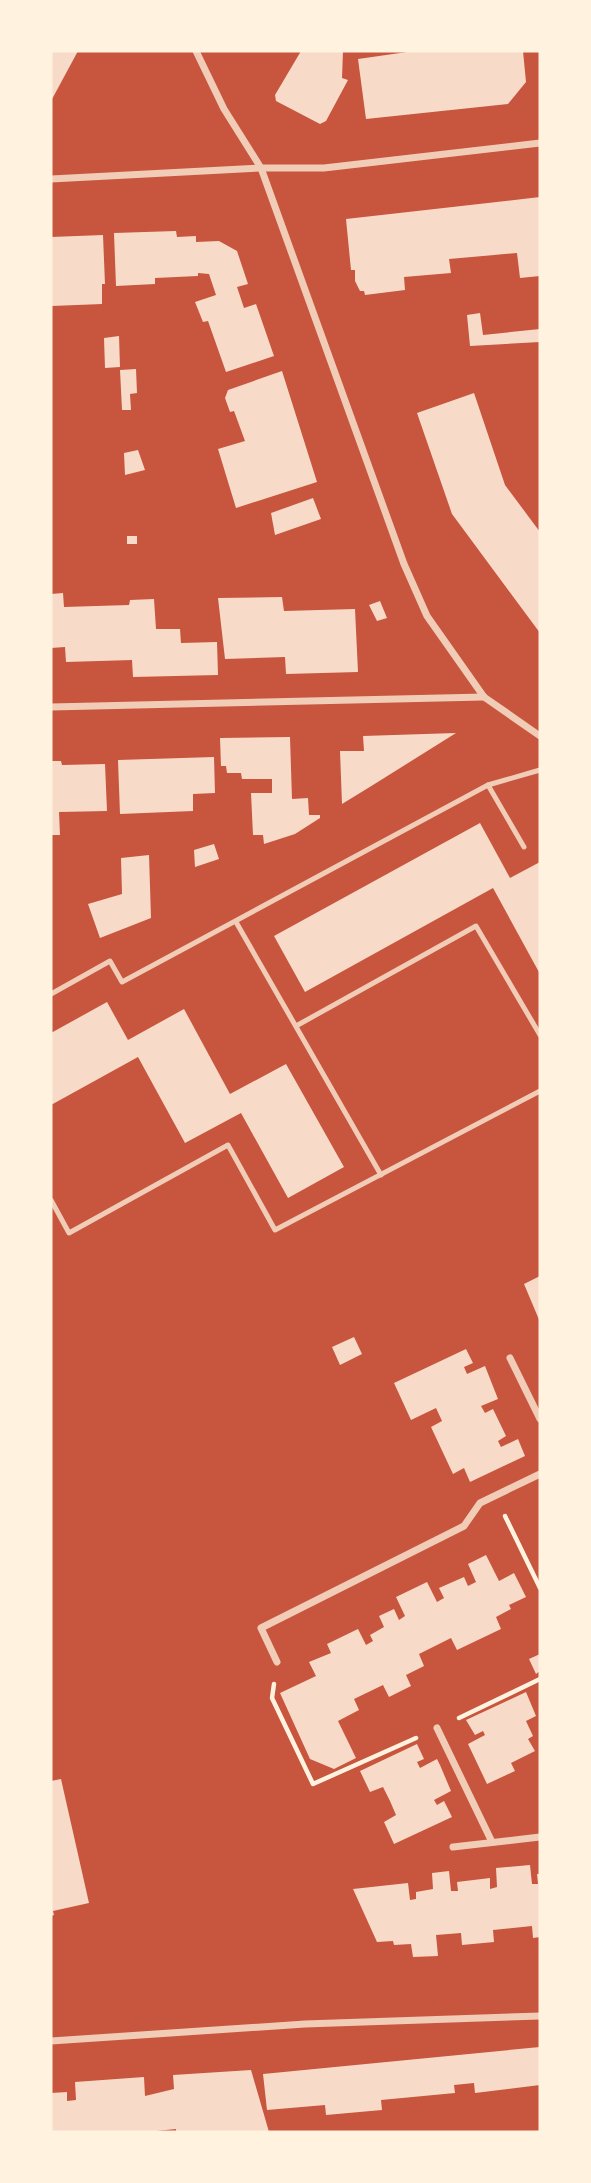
<svg xmlns="http://www.w3.org/2000/svg" width="591" height="2183" font-family="Jost,sans-serif">
<style>
.building{fill:#f7dbc8}
.lines{fill:none;stroke-linecap:round;stroke-linejoin:round}
.path{stroke:#fff3e0;stroke-width:4.5}
.service{stroke:#f1ccb7;stroke-width:5}
.minor{stroke:#f1ccb7;stroke-width:7}
</style>
<rect width="100%" height="100%" fill="#c8553d"/>
<g class="building">
<polygon points="51,51 78,51 51,101"/>
<polygon points="301,51 343,51 342,78 348,80 326,121 320,124 276,101 275,95"/>
<polygon points="414,51 523,51 526,82 508,104 366,119 358,59"/>
<polygon points="540,197 540,276 520,278 517,253 449,259 451,273 404,277 405,290 365,295 364,291 360,291 355,281 355,270 351,270 346,219"/>
<polygon points="176,231 177,237 196,236 196,242 219,241 237,251 248,284 237,287 244,308 256,304 274,356 226,372 208,321 203,322 195,302 216,295 209,274 198,273 198,276 155,278 155,284 116,286 114,233"/>
<polygon points="103,235 105,284 102,284 102,304 52,306 51,237"/>
<polygon points="480,313 483,335 540,329 540,342 470,346 467,315"/>
<polygon points="119,336 120,367 105,368 104,338"/>
<polygon points="136,369 137,393 130,394 131,410 122,410 120,370"/>
<polygon points="282,371 317,482 236,508 218,449 245,441 234,411 230,412 225,398 228,390"/>
<polygon points="474,393 505,485 540,532 540,633 452,514 417,413"/>
<polygon points="138,450 145,470 125,475 124,453"/>
<polygon points="313,498 321,519 275,535 271,513"/>
<rect x="127" y="536" width="10" height="8"/>
<polygon points="63,593 64,607 129,605 130,600 154,599 156,629 180,629 181,643 217,642 218,675 133,677 132,660 66,662 65,647 51,648 51,594"/>
<polygon points="282,597 284,611 355,609 358,672 286,674 285,657 225,659 218,598"/>
<polygon points="380,601 387,618 377,621 369,605"/>
<polygon points="456,733 373,785 342,804 340,751 364,751 363,736"/>
<polygon points="290,737 292,799 308,798 309,815 320,815 320,818 295,834 264,844 263,835 253,835 251,793 272,793 272,779 242,779 241,773 227,773 226,766 221,766 220,738"/>
<polygon points="214,757 215,793 193,794 193,811 120,814 118,760"/>
<polygon points="51,761 61,761 62,765 105,764 107,811 59,812 60,835 51,835"/>
<polygon points="480,823 510,878 540,862 540,974 493,888 305,992 274,936"/>
<polygon points="214,844 219,859 195,867 194,850"/>
<polygon points="149,855 151,918 100,938 88,904 122,894 121,858"/>
<polygon points="107,1002 128,1040 184,1009 230,1094 286,1064 344,1167 288,1198 241,1113 185,1143 138,1057 51,1105 51,1033"/>
<polygon points="540,1276 540,1322 524,1284"/>
<polygon points="354,1337 362,1354 340,1365 332,1347"/>
<polygon points="466,1349 473,1363 464,1367 467,1374 485,1366 498,1399 481,1406 485,1413 493,1409 506,1436 498,1441 501,1447 518,1439 525,1456 470,1482 464,1468 453,1474 431,1427 442,1421 436,1408 411,1420 394,1383"/>
<polygon points="486,1555 499,1581 514,1573 526,1597 509,1605 511,1609 496,1617 501,1629 457,1650 451,1638 419,1654 424,1666 406,1675 411,1686 389,1697 383,1685 354,1699 359,1710 338,1721 356,1758 334,1769 310,1759 280,1693 316,1676 309,1662 331,1653 327,1644 358,1629 366,1645 373,1641 370,1635 384,1627 379,1616 394,1609 399,1620 405,1616 396,1597 427,1582 437,1602 444,1598 439,1588 464,1577 468,1586 476,1582 468,1564"/>
<polygon points="540,1654 540,1671 536,1674 529,1659"/>
<polygon points="526,1692 536,1716 526,1721 533,1736 528,1739 535,1751 511,1763 515,1771 487,1784 468,1744 485,1735 483,1731 475,1735 466,1720"/>
<polygon points="417,1744 424,1759 417,1762 420,1768 437,1759 440,1765 451,1791 434,1800 437,1805 444,1801 452,1817 394,1844 384,1822 396,1815 390,1801 383,1787 370,1792 360,1771"/>
<polygon points="61,1779 89,1903 53,1911 54,1915 51,1916 51,1781"/>
<polygon points="530,1865 532,1884 538,1884 537,1874 540,1874 540,1937 533,1938 532,1926 493,1930 494,1942 462,1945 461,1933 436,1935 438,1956 413,1957 411,1944 394,1945 393,1941 377,1942 353,1889 408,1883 410,1900 416,1899 416,1892 433,1889 432,1873 449,1871 451,1891 458,1891 457,1882 490,1878 490,1889 497,1887 496,1868"/>
<polygon points="540,2047 540,2085 475,2093 474,2083 454,2085 455,2093 381,2100 382,2110 326,2115 325,2105 267,2110 263,2074"/>
<polygon points="251,2070 269,2132 176,2132 176,2129 146,2132 51,2132 51,2093 67,2092 67,2101 76,2100 75,2082 144,2077 145,2096 174,2089 173,2075"/>
</g>
<g class="lines">
<g class="path">
<polyline points="505,1516 540,1588"/>
<polyline points="274,1684 272,1698 313,1784 416,1738"/>
<polyline points="459,1718 540,1679"/>
</g>
<g class="service">
<polyline points="488,785 524,847"/>
<polyline points="236,922 381,1175"/>
<polyline points="51,994 110,961 122,982 488,785 540,770"/>
<polyline points="296,1026 476,926 540,1035"/>
<polyline points="51,1200 69,1233 228,1145 275,1230 540,1091"/>
</g>
<g class="minor">
<polyline points="196,51 224,109 261,168 404,564 427,616 484,697 540,736"/>
<polyline points="51,179 261,168 324,168 540,143"/>
<polyline points="51,707 484,697"/>
<polyline points="510,1358 540,1419"/>
<polyline points="277,1662 261,1628 464,1526 480,1503 540,1474"/>
<polyline points="437,1728 492,1842"/>
<polyline points="453,1847 540,1837"/>
<polyline points="51,2041 305,2024 540,2016"/>
</g>
</g>
<rect width="591" height="2183" fill="none" stroke="#fff3e0" stroke-width="105"/>
</svg>
